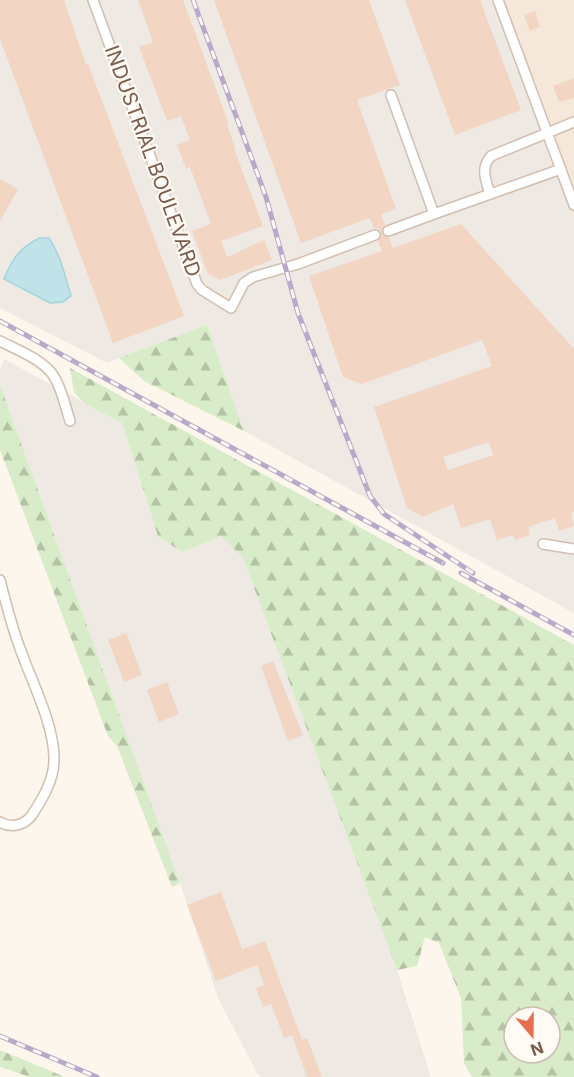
<svg xmlns="http://www.w3.org/2000/svg" width="574" height="1077" font-family="Inter,sans-serif">
<style>
.residential{fill:#f5e8da}
.industrial{fill:#efe9e4}
.forest{fill:url(#forest-firs);fill-rule:evenodd}
.water{fill:#bfe3e8;stroke:#a5d3da;stroke-width:1.5}
.building{fill:#f3d5c3;fill-rule:evenodd}
.lines{fill:none;stroke-linecap:round;stroke-linejoin:round}
.minor-casing{stroke:#d1beb0;stroke-width:12}
.minor{stroke:#fff;stroke-width:9}
.rail-casing{stroke:#b9a8c9;stroke-width:5}
.rail{stroke:#fffaf3;stroke-width:3;stroke-dasharray:9;stroke-linecap:butt}
.labels{text-anchor:middle;stroke-width:4.5;stroke-linejoin:round;paint-order:stroke}
.street-label{font-size:20px;fill:#7a5c4d;stroke:#fffaf3}
</style>
<defs>
<pattern id="forest-firs" width="22" height="20" patternUnits="userSpaceOnUse" patternTransform="scale(1.5)"><rect width="22" height="20" fill="#d8ecc9"/><path d="M5 1l3.5 6h-7zM16 11l3.5 6h-7z" fill="#b4c2a5"/></pattern>
</defs>
<rect width="100%" height="100%" fill="#fdf6ec"/>
<polygon class="residential" points="494,0 574,0 574,219 558,175"/>
<g class="industrial">
<polygon points="0,0 494,0 574,219 574,613 244,431 207,325 107,363 0,308"/>
<polygon points="4,359 122,423 158,536 182,552 221,536 243,558 397,970 431,1077 261,1077 257,1073 218,998 180,883 0,385 0,370"/>
</g>
<g class="forest">
<polygon points="207,325 244,431 144,381 119,358"/>
<path d="M 70,368 L 574,645 L 574,1077 L 472,1077 L 464,1063 L 461,998 L 439,943 L 425,937 L 417,966 L 397,970 L 243,558 L 221,536 L 182,552 L 158,536 L 122,423 L 84,403 L 74,392 ZM 514,1017 L 550,1017 L 550,1053 L 514,1053 Z"/>
<polygon points="0,385 180,883 172,887 117,746 108,736 0,450"/>
<polygon points="0,1050 65,1077 30,1077 0,1067"/>
</g>
<path class="water" d="M 39,238 L 49,238 C 61,256 65,276 71,296 L 63,302 L 50,303 L 4,279 C 13,257 19,249 39,238 Z"/>
<g class="building">
<polygon points="0,0 64,0 86,65 88,64 184,316 113,343 0,39"/>
<polygon points="138,0 183,0 229,124 227,125 236,150 235,151 263,226 221,241 227,257 264,240 272,260 220,280 208,274 192,231 211,224 190,167 186,169 177,145 190,140 181,116 167,121 139,47 153,42"/>
<path d="M 214,0 L 369,0 L 400,85 L 357,100 L 396,209 L 381,214 L 385,225 L 382,229 L 382,234 L 389,238 L 393,248 L 461,224 L 574,349 L 574,512 L 571,513 L 574,526 L 559,531 L 555,518 L 528,527 L 530,535 L 515,540 L 513,535 L 497,540 L 490,519 L 461,528 L 453,504 L 423,517 L 407,508 L 374,407 L 492,366 L 482,340 L 362,384 L 343,377 L 309,276 L 382,251 L 378,241 L 381,233 L 379,229 L 374,228 L 370,218 L 301,243 ZM 489,442 L 493,455 L 448,470 L 443,457 Z"/>
<polygon points="405,0 480,0 521,110 455,135"/>
<polygon points="535,11 540,27 530,31 524,15"/>
<polygon points="574,78 574,98 559,102 553,86"/>
<polygon points="0,179 18,189 0,221"/>
<polygon points="126,633 142,675 124,682 108,640"/>
<polygon points="273,661 303,735 288,741 261,666"/>
<polygon points="167,682 179,714 159,722 147,690"/>
<polygon points="221,892 242,949 265,941 302,1040 307,1038 322,1077 307,1077 292,1035 284,1038 271,1004 263,1007 256,988 264,985 257,965 216,981 187,905"/>
</g>
<g class="lines">
<g class="minor-casing">
<g id="minor">
<polyline points="93,0 197,284 202,290 231,308 244,283 253,277 298,264 375,235"/>
<polyline points="498,0 574,205"/>
<polyline points="391,95 434,214 561,169"/>
<path d="M 490,194 C 486,181 480,168 491,156 L 574,122"/>
<polyline points="388,231 434,214"/>
<path d="M 0,341 C 17,350 42,359 53,375 C 62,388 65,406 70,421"/>
<polyline points="543,544 574,549"/>
<path d="M 0,580 C 6,604 12,628 21,651 C 32,682 55,727 54,760 C 54,780 43,798 32,815 C 25,825 11,829 0,822"/>
</g>
</g>
<use href="#minor" class="minor"/>
<g class="rail-casing">
<g id="rail">
<polyline points="193,0 266,197 298,313 370,496 384,514 473,573"/>
<polyline points="0,321 443,563"/>
<polyline points="461,573 574,635"/>
<polyline points="0,1036 97,1077"/>
</g>
</g>
<use href="#rail" class="rail"/>
</g>
<g class="labels">
<g class="street-label">
<text transform="translate(153 161) rotate(70)" y="7">INDUSTRIAL BOULEVARD</text>
</g>
</g>
<g transform="translate(532 1035) rotate(160)"><circle r="28" fill="#fffaf3" stroke="#cabbb1" stroke-width="1.5"/>
<path d="M0-4.5L10 22L0 15L-10 22Z" fill="#e76f51"/>
<text y="-9" font-size="16" font-weight="bold" text-anchor="middle" fill="#7a5c4d">N</text>
</g>
</svg>
